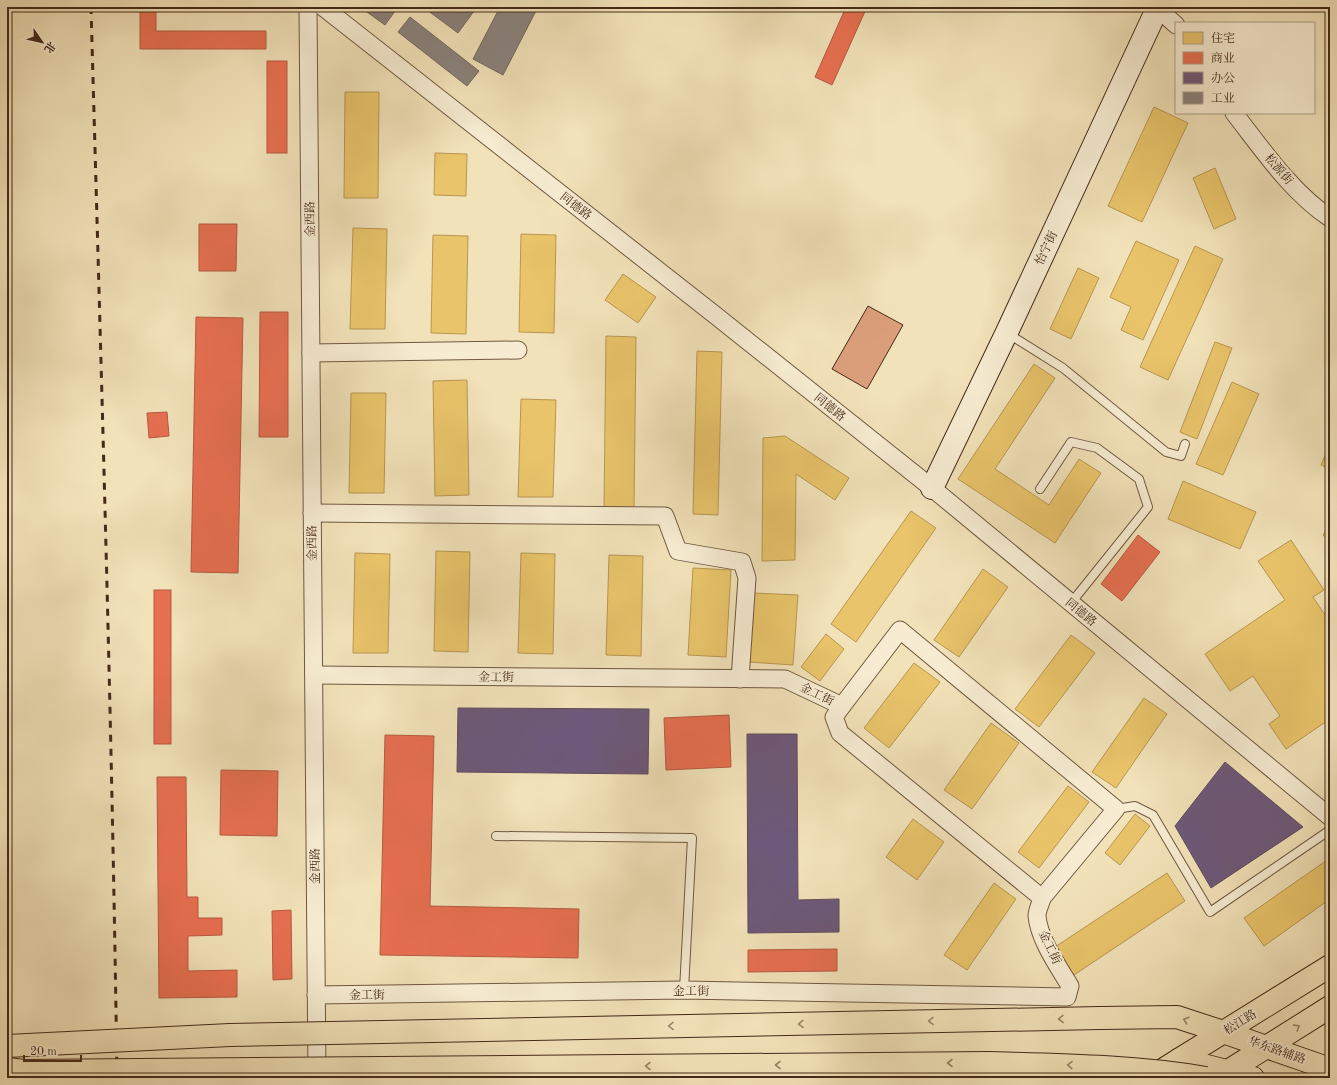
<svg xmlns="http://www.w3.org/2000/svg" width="1337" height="1085" font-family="'Old Standard TT','Noto Serif SC',serif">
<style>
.homes{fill:#e9c46a;stroke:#b89652}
.shops{fill:#e76f51;stroke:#b65a40}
.offices{fill:#6d597a;stroke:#614b5d}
.industry{fill:#8a817c;stroke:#75675e}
.building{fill:#db9e7b;stroke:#442a19}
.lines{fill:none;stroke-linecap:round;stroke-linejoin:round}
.lane-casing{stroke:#705841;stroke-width:10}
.street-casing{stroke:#705841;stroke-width:19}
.secondary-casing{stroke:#442a19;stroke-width:24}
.primary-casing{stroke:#442a19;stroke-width:24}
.highway-casing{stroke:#442a19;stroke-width:24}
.lane{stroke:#f7ecd2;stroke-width:8}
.street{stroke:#f7ecd2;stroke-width:17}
.secondary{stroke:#f7ecd2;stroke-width:22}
.primary{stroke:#f2e2b9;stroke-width:22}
.highway{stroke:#f2e2b9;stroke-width:22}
.rail{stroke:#442a19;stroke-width:3;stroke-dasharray:7 7;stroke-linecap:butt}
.highway-bridge-casing{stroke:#442a19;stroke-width:24;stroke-linecap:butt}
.highway-bridge{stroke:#f2e2b9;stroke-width:22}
.oneway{stroke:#9b8669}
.labels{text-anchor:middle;stroke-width:4;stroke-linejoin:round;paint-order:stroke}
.street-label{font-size:12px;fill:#442a19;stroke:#f7ecd2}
</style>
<rect width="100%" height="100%" fill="#f2e2b9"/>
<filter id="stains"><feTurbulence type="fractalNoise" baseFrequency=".005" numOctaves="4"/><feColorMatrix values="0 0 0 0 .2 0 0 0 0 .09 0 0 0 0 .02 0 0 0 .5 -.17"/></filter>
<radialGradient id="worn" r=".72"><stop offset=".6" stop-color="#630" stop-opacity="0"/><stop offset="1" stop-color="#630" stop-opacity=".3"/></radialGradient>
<g class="homes">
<polygon points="345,92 379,92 378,198 344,198"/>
<polygon points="1154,107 1188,123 1142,222 1108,206"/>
<polygon points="435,153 467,154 466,196 434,195"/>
<polygon points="1215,168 1236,219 1214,229 1193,178"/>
<polygon points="353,228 387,229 385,329 350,329"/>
<polygon points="521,234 556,235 554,333 519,332"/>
<polygon points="433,235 468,236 466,334 431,333"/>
<polygon points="1136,241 1179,260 1143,340 1121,330 1131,307 1110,297"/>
<polygon points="1195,246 1223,259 1168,380 1140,367"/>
<polygon points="1078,268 1099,278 1071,339 1050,329"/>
<polygon points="623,274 656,297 638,323 605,300"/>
<polygon points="606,336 636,337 634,508 604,508"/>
<polygon points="1215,342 1232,348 1197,439 1180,432"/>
<polygon points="697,351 722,352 718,515 693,514"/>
<polygon points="1034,364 1055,378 995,469 1049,505 1079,459 1101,473 1055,543 958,479"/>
<polygon points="467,380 469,495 435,496 433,381"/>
<polygon points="1232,382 1259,394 1223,475 1196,464"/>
<polygon points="351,393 386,393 384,493 349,493"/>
<polygon points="521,399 556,400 553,497 518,497"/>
<polygon points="785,436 849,478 835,500 796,474 795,560 762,561 763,438"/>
<polygon points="1330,444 1330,469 1321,465"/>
<polygon points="1183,481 1256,512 1240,549 1168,519"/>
<polygon points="911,511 936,528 856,642 831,624"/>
<polygon points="1330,525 1330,540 1323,535"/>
<polygon points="1291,540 1324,590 1313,597 1325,615 1330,611 1330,719 1286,749 1269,724 1280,716 1253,676 1230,691 1205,654 1285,600 1258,561"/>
<polygon points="436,551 470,552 468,652 434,651"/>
<polygon points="355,553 390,554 388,653 353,653"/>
<polygon points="521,553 555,554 553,654 518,653"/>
<polygon points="609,555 643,556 641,656 606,655"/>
<polygon points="693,568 731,570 726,657 688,655"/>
<polygon points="983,569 1008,587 959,657 934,640"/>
<polygon points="753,593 798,595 793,665 749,662"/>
<polygon points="826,634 844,649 820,681 801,667"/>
<polygon points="1071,635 1095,653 1039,727 1015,709"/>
<polygon points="914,663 940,682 889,748 864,728"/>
<polygon points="1144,698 1167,714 1116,788 1092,772"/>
<polygon points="991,723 1019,743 972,809 944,790"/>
<polygon points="1068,786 1089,802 1039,868 1018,852"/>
<polygon points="1135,814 1150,826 1120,865 1105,853"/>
<polygon points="913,819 944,842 917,880 886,857"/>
<polygon points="1330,858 1330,899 1264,946 1244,918"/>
<polygon points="1167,873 1185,901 1074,975 1055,947"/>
<polygon points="994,883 1016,899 967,970 944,955"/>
</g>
<g class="shops">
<polygon points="140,7 156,7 156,31 266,31 266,49 140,49"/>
<polygon points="846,7 867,7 832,85 815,77"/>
<rect x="267" y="61" width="20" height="92"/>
<polygon points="199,224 237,224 236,271 199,271"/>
<polygon points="260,312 288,312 288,437 259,437"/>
<polygon points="196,317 243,318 238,573 191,572"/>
<polygon points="167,412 169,436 149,438 147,413"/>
<polygon points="1138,535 1160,552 1122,601 1101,584"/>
<rect x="154" y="590" width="17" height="154"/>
<polygon points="729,715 731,767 666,770 664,718"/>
<polygon points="385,735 434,736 430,906 579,909 578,958 380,955"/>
<polygon points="221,770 278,771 277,836 220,835"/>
<polygon points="157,777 186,777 187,897 198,897 198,918 222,918 222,935 188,936 188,971 237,970 237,997 159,998"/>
<polygon points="291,910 292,979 273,980 272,911"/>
<polygon points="837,949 837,971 748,972 748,950"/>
</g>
<g class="offices">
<polygon points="458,708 649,709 648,774 457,772"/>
<polygon points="747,734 797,734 798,900 839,899 839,932 748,933"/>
<polygon points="1225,762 1303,827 1211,888 1175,826"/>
</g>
<g class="industry">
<polygon points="360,7 398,7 385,25"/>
<polygon points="423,7 477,7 458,33"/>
<polygon points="500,7 538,7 503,75 473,59"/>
<polygon points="410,17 479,71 467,86 398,32"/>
</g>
<polygon class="building" points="868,306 903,325 867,389 832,369"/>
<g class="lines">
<g class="lane-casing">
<g id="lane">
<polyline points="1007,333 1063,368 1166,452 1181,456 1185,444"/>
<polyline points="1040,489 1071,442 1097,448 1139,479 1148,507 1071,603"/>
<polyline points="1116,809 1135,806 1153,815 1210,912 1330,830"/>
<polyline points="496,836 692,838 684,990"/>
</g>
</g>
<g class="street-casing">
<g id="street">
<polyline points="308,7 317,1078"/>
<polyline points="323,7 715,315 932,488 1330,817"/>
<polyline points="1157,8 1176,25"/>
<path d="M 1234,113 C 1263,150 1291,192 1330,218"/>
<polyline points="311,353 518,350"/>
<polyline points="312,513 665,516 678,551 742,562 747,578 740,679"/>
<path d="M 314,675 L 785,679 L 842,706 L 834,717 L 840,733 L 1042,898 C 1041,903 1037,910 1037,916 C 1039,939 1058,966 1070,986 L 1067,997 L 684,990 L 316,995"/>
<polyline points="842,706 900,630 1116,809 1042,898"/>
</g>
</g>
<g class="secondary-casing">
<polyline id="secondary" points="932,488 1007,332 1158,7"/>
</g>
<g class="primary-casing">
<g id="primary">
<polyline points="1223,1032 1330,1069"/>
<polyline points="1180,1059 1330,966"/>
<polyline points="1217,1078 1330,1007"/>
</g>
</g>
<g class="highway-casing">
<g id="highway">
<polyline points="1100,1018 1177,1017 1223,1032"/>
<polyline points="1150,1078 1180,1059 1253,1078"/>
</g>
</g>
<use href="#lane" class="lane"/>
<use href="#street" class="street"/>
<use href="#secondary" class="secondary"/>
<use href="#primary" class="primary"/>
<use href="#highway" class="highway"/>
<path class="rail" d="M 91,7 C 101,364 112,721 117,1078"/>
<g class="highway-bridge-casing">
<g id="highway-bridge">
<polyline points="7,1046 230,1035 1100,1018"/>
<path d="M 7,1069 L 24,1071 L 989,1063 C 1061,1065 1135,1066 1206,1078"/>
</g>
</g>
<use href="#highway-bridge" class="highway-bridge"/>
</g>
<defs><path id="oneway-chevron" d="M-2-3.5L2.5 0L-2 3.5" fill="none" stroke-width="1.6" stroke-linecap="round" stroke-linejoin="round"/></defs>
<g class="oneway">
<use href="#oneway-chevron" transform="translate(1061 1019) rotate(179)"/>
<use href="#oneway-chevron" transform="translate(1186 1020) rotate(-161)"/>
<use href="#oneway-chevron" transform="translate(931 1021) rotate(179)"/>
<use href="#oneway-chevron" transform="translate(801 1024) rotate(179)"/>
<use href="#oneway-chevron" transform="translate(671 1026) rotate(179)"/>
<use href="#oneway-chevron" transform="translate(1297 1027) rotate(-32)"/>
<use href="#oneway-chevron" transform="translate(950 1063) rotate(180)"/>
<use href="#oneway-chevron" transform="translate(778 1065) rotate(180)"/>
<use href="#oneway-chevron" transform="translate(1070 1065) rotate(-177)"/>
<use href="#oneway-chevron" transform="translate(648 1066) rotate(180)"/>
</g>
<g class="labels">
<g class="street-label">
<text transform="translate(1279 169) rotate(49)" y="4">松源街</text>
<text transform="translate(576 206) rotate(38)" y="4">同德路</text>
<text transform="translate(310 219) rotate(-91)" y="4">金西路</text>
<text transform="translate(1046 248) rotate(-65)" y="4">怡宁街</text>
<text transform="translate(830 407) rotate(39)" y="4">同德路</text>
<text transform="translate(312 543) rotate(-91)" y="4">金西路</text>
<text transform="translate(1081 612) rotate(39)" y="4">同德路</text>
<text transform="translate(496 677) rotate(1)" y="4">金工街</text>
<text transform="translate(817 694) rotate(26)" y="4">金工街</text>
<text transform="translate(315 866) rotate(-90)" y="4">金西路</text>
<text transform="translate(1050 947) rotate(65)" y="4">金工街</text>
<text x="691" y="995">金工街</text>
<text transform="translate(367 995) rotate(-1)" y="4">金工街</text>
<text transform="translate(1240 1022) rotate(-32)" y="4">松江路</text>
<text transform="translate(1277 1050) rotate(19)" y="4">华东路辅路</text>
</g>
</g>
<rect width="1337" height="1085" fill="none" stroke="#f2e2b9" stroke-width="24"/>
<rect x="8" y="8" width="1321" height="1069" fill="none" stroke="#442a19" stroke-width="2"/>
<rect x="12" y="12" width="1313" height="1061" fill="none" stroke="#442a19"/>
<rect x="1175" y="22" width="140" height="92" fill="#f7ecd2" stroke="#af9e88"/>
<rect x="1183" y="32" width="20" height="12" fill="#e9c46a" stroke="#af9e88"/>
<text x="1211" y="42" font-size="12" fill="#442a19">住宅</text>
<rect x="1183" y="52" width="20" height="12" fill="#e76f51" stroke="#af9e88"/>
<text x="1211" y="62" font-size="12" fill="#442a19">商业</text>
<rect x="1183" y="72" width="20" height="12" fill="#6d597a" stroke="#af9e88"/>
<text x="1211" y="82" font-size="12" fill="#442a19">办公</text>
<rect x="1183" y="92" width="20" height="12" fill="#8a817c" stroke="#af9e88"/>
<text x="1211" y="102" font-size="12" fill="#442a19">工业</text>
<g transform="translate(42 42) rotate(124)" stroke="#f7ecd2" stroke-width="3" paint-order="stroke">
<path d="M0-3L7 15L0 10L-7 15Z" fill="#442a19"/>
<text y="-6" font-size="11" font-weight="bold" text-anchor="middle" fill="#442a19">北</text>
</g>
<path d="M24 1055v6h57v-6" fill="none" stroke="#442a19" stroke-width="2"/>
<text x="30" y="1055" font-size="12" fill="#442a19" stroke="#f7ecd2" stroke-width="3" paint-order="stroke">20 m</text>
<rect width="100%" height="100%" filter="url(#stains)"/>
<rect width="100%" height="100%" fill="url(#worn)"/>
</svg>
